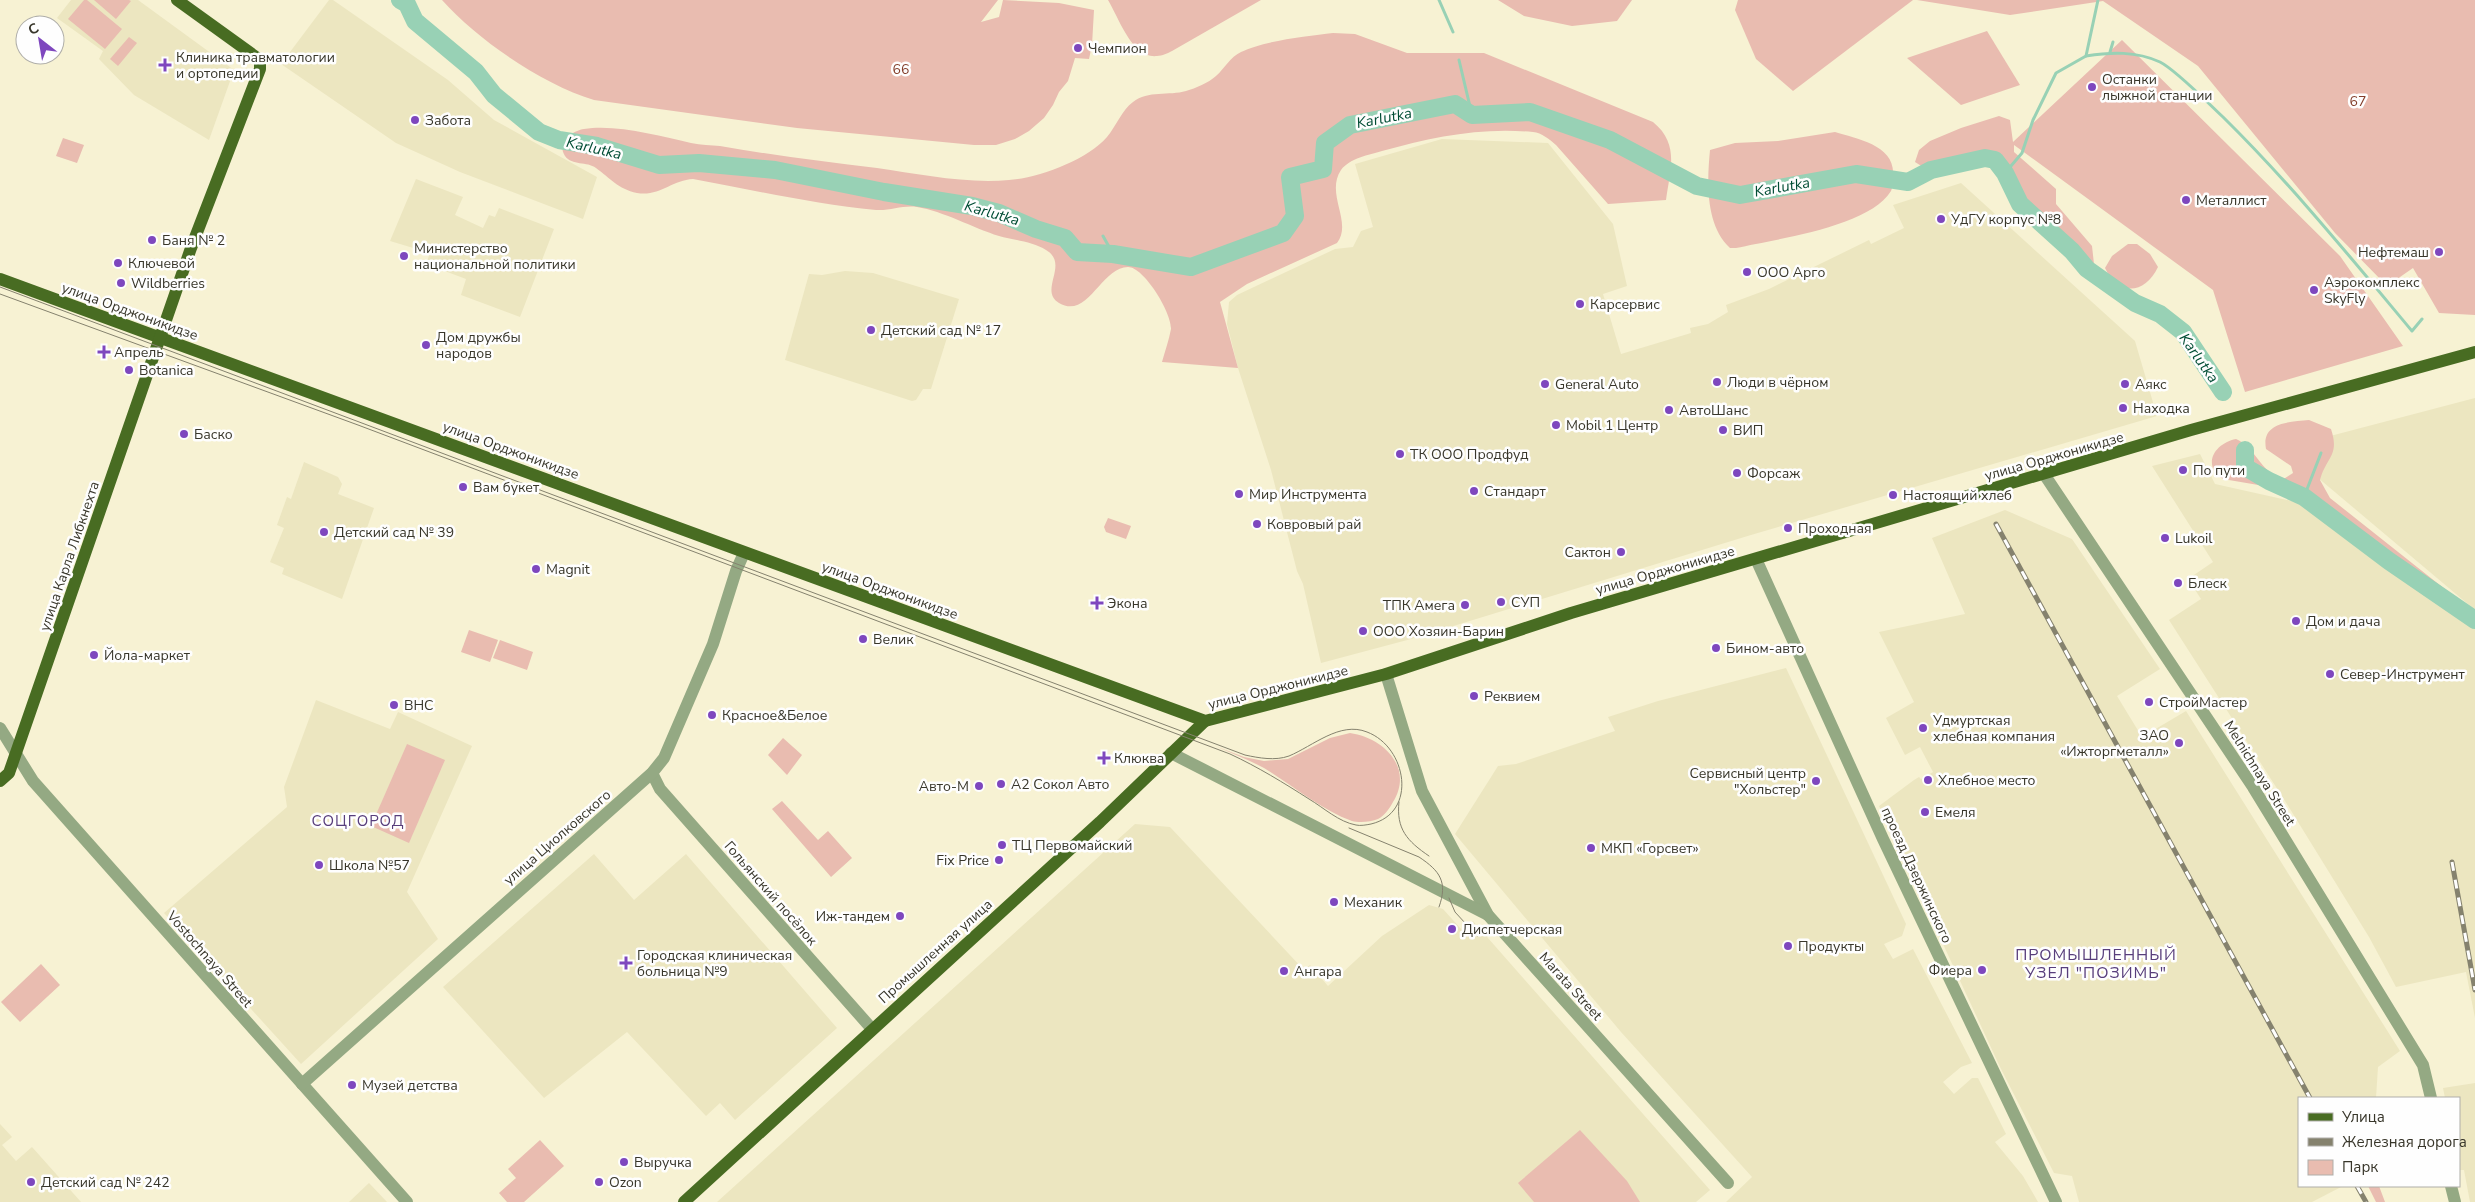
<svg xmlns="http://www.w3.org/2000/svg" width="2475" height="1202" font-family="'Nunito Sans',sans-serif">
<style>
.built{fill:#ece6c0}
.green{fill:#e9bcb0}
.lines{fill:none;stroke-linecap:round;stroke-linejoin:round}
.stream{stroke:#98d1b5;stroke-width:3}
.river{stroke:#98d1b5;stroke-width:18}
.minor{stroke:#94a983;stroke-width:12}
.major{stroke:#486c22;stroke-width:12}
.tram{stroke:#85826e;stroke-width:1}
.rail-casing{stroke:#85826e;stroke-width:5}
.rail{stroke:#fefefe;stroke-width:3;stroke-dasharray:9;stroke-linecap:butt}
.poi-dot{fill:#7e47be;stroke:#fefefe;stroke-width:2}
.labels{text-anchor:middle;stroke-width:5;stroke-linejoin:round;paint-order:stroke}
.poi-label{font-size:14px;fill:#38362a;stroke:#fefefe;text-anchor:start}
.park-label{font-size:14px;fill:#843f2b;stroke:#fefefe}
.street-label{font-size:14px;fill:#38362a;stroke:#fefefe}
.water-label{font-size:15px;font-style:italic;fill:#004d34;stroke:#fefefe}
.neighbourhood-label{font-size:15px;letter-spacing:1px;fill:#583e7b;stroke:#fefefe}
.quarter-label{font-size:16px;letter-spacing:1px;fill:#583e7b;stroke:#fefefe}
</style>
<rect width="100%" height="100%" fill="#f7f2d3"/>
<g class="built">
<polygon points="71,0 138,0 234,70 209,140 134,95 99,59 103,51 57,18"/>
<polygon points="329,0 333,0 448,80 494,120 597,177 583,219 460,172 396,143 281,64"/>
<polygon points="1442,139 1548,143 1613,224 1627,286 1603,294 1621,354 1691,333 1690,328 1708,324 1728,312 1726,305 1769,289 1869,240 1871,244 1904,228 1893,205 1961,183 2135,341 2157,416 1751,535 1411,639 1321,663 1303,584 1297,571 1271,470 1238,368 1227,324 1229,302 1237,295 1335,249 1353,247 1361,231 1373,227 1355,164"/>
<polygon points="416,179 463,197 455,215 483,228 489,215 495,217 499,208 554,229 520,317 461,295 466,279 426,264 430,253 390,241"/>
<polygon points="845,271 873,273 959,299 931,389 923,389 916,400 912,401 785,360 809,274 822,275"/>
<polygon points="2475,398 2475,610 2304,466 2315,440"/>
<polygon points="2200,454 2215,484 2301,503 2385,568 2457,611 2475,629 2475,1018 2466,972 2396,987 2369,937 2285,801 2169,620 2201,599 2188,579 2213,562 2152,466"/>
<polygon points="304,462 338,477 342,484 338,494 374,508 342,599 282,574 284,568 270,562 284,528 277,525 287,497 291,499"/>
<polygon points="2005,510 2072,539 2160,669 2117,696 2142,737 2186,711 2400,1051 2378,1067 2376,1098 2299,1098 2299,1186 2343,1186 2312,1202 2079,1202 2072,1176 2054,1173 2000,1067 1879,806 1914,780 1919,777 1921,779 1933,772 1920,747 1905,755 1886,718 1914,702 1879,632 1965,614 1932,538"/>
<polygon points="1786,668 1906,924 1902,936 1884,944 1893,959 1913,949 1972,1063 1961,1067 1943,1082 1954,1094 1972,1078 1978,1078 2006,1134 1995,1142 2023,1176 2038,1202 1726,1202 1752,1177 1621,1032 1455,834 1498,766 1516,764 1615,731 1608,717 1658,701"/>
<polygon points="316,700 390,729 398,712 472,746 407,892 438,939 301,1064 164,913 287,807 284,787"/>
<polygon points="1135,824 1170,827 1304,970 1310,965 1328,986 1382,936 1429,905 1443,909 1462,930 1473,921 1710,1190 1696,1202 717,1202"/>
<polygon points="594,854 634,900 686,854 837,1028 735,1120 720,1103 706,1116 627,1032 544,1098 443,987"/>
<polygon points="2475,1083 2475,1202 2470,1202 2464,1170 2459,1170 2459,1098 2445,1098 2443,1088"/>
<polygon points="0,1124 12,1137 2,1145 16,1161 32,1147 81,1202 0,1202"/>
<polygon points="369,1183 387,1202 349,1202"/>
</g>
<g class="green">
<polygon points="84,0 87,0 122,29 105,49 68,19"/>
<polygon points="94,0 129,0 131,1 116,19"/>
<path d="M 442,0 L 998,0 L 981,22 L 999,17 L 1003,0 L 1059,3 L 1094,10 L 1092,45 L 1089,59 L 1075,58 L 1068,81 L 1059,92 L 1053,105 L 1044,118 L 1029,131 L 1015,139 L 996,145 L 974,145 L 797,128 L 594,100 C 542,84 479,41 442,0 Z"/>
<path d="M 1108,0 L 1261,0 L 1172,51 C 1168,53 1162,56 1157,56 C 1132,59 1119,18 1108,0 Z"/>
<polygon points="1498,0 1632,0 1617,21 1572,26 1524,16"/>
<polygon points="1738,0 1913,0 1793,91 1756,59 1735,10"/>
<polygon points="1917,0 2475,0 2475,315 2439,313 2413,268 2387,286 2335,233 2198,66 2103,1 2010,15"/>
<polygon points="1987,31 2020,85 1961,105 1907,58"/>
<path d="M 1333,33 L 1355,34 L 1407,53 L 1484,53 L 1653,122 C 1680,144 1670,170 1666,200 L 1608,204 L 1556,145 C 1549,139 1542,133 1533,132 C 1481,127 1432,137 1382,151 C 1369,155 1350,158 1341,170 C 1325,194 1353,222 1337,243 L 1247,284 L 1220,302 L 1238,368 L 1162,362 C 1165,351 1169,340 1171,329 C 1172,313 1144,267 1128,267 C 1101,267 1088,320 1059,303 C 1038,290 1070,264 1046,250 C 1033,242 1014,240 999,236 C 973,228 943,211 917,207 C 903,205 890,211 876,210 C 814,204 753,190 693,179 C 672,180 659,197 637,193 C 618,189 610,178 596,168 C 587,161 572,166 565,156 C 556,142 572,131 584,129 C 617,124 659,136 691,143 C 701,145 711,145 720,146 C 772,155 824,162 877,168 C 919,174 966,184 1009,180 C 1039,178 1087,160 1107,137 C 1116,126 1122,110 1133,102 C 1148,90 1169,96 1186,91 C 1196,88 1208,83 1216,76 C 1225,68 1230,57 1241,52 C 1263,41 1307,36 1333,33 Z"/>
<polygon points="129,37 137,43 118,66 110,59"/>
<polygon points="2122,40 2340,256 2403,346 2245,392 2213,290 2014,145 2014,152 2056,189 2056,204 2092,246 2094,264 2086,260 2025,199 2003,163 1985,152 1923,167 1915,162 1919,150 1930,141 1961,128 1999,116 2010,120 2013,142"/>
<path d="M 1835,132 C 1857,139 1896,145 1893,176 C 1893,180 1893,187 1891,191 C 1869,227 1776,239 1736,248 L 1730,248 C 1705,225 1707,181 1710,150 L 1735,143 L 1778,141 Z"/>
<polygon points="63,138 84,145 77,163 56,156"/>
<path d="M 2128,244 L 2137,244 L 2150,254 L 2158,267 C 2145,294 2119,297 2105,268 L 2112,256 Z"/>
<path d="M 2309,420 L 2331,429 C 2340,456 2326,457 2320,480 L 2330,498 L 2475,613 L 2475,629 L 2457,611 L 2385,568 L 2301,503 L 2270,487 L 2223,479 C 2201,465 2215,443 2236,439 C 2256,448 2260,471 2282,480 L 2293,473 L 2291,466 L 2266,449 C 2261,422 2289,422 2309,420 Z"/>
<polygon points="1108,518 1131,526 1126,539 1106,532 1104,527"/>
<polygon points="469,630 498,640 490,662 461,652"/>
<polygon points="500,640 533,652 527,670 493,658"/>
<path d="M 1350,733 C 1384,738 1414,768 1393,802 C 1390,808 1384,816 1378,819 C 1371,822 1359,823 1352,821 C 1321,810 1292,785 1264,768 C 1249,760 1231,753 1215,746 L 1244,757 L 1264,761 L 1288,759 L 1330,738 Z"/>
<polygon points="783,738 802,755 787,775 768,755"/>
<polygon points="407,744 445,760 409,843 371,826"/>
<polygon points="782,801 818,840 828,831 852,858 831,877 772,809"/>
<polygon points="41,964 60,985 20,1022 1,1002"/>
<polygon points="1580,1130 1627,1181 1640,1202 1534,1202 1518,1183"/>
<polygon points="540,1140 564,1166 524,1202 507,1202 499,1193 516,1178 508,1169"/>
<polygon points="2368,1186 2379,1186 2385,1202 2376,1202"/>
</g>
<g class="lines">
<g class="stream">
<polyline points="1439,0 1453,32"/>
<polyline points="2110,52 2113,42"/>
<path d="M 2086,56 C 2111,52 2136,51 2160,62 C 2176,70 2209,104 2223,117 C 2291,184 2351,258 2412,331 L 2422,319"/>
<polyline points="1459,60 1472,115"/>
<polyline points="2005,173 2022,153 2033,120 2056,73 2086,56 2098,0"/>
<polyline points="1103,236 1113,254"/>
<polyline points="2304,497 2321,453"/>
</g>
<g class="river">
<polyline points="400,0 407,4 415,21 476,72 494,95 539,132 559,140 597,146 659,165 699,163 775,170 884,192 972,206 999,213 1036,229 1065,238 1077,252 1113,254 1191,267 1283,233 1295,216 1290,177 1323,169 1325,143 1350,125 1455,104 1472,115 1530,112 1610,140 1697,186 1740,195 1856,174 1908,182 1931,170 1985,158 1995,160 2005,173 2020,204 2072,251 2087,269 2135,303 2160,314 2183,332 2223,392"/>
<polyline points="2245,450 2245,467 2269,481 2304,497 2389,561 2475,620"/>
</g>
<g class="minor">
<polyline points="2044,474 2253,787 2423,1065 2431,1098"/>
<polyline points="1756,559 1883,839 2056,1202"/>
<polyline points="1386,674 1422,791 1488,915 1728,1183"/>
<polyline points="0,728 33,781 407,1202"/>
<polyline points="1171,753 1488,915"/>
<polyline points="652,773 660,789 872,1029"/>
<polyline points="302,1084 652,773 664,758 713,644 736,571 744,553"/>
<polyline points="2451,1186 2455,1202"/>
</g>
<g class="major">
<polyline points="0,279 1205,721 1386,674 1571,613 2191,430 2475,352"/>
<polyline points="0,781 9,773 191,248 260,69 260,61 256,57 177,0"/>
<polyline points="684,1202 1100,822 1205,721"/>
</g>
<g class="tram">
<path d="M 0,287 L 1245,755 C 1259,758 1275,761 1289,756 C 1313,746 1340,721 1367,732 C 1407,747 1418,813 1371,824 C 1366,825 1360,826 1356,825 C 1339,822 1324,808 1309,799 C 1284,783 1258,767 1230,754 L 358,425 L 0,294"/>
<path d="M 1399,802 C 1396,829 1407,841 1429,856"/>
<path d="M 1349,828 L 1419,857 C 1440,871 1448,882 1439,907"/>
<polyline points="1449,898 1455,912 1477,936"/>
</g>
<g class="rail-casing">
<g id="rail">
<polyline points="1996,524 2310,1098"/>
<polyline points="2452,862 2475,990"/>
<polyline points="2357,1186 2366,1202"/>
</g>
</g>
<use href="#rail" class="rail"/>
</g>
<g class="poi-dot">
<circle cx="1078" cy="48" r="5"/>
<path d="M162.5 57.5h5v5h5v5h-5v5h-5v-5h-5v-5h5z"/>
<circle cx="2092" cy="87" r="5"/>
<circle cx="415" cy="120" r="5"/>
<circle cx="2186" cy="200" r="5"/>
<circle cx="1941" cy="219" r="5"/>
<circle cx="152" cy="240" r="5"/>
<circle cx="2439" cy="252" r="5"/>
<circle cx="404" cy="256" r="5"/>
<circle cx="118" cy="263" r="5"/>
<circle cx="1747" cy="272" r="5"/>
<circle cx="121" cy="283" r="5"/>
<circle cx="2314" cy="290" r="5"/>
<circle cx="1580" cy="304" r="5"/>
<circle cx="871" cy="330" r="5"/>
<circle cx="426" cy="345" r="5"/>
<path d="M101.5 344.5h5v5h5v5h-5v5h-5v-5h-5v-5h5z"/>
<circle cx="129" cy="370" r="5"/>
<circle cx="1717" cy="382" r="5"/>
<circle cx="1545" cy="384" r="5"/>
<circle cx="2125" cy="384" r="5"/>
<circle cx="2123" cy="408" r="5"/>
<circle cx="1669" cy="410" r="5"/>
<circle cx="1556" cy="425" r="5"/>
<circle cx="1723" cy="430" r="5"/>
<circle cx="184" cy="434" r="5"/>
<circle cx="1400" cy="454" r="5"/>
<circle cx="2183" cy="470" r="5"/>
<circle cx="1737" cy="473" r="5"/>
<circle cx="463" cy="487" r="5"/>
<circle cx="1474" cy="491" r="5"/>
<circle cx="1239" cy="494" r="5"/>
<circle cx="1893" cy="495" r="5"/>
<circle cx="1257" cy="524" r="5"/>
<circle cx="1788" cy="528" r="5"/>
<circle cx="324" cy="532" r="5"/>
<circle cx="2165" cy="538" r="5"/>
<circle cx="1621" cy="552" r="5"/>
<circle cx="536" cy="569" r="5"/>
<circle cx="2178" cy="583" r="5"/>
<circle cx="1501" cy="602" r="5"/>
<path d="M1094.5 595.5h5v5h5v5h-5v5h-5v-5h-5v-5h5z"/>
<circle cx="1465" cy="605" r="5"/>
<circle cx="2296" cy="621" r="5"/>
<circle cx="1363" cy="631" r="5"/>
<circle cx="863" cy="639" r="5"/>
<circle cx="1716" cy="648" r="5"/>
<circle cx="94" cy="655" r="5"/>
<circle cx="2330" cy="674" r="5"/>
<circle cx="1474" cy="696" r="5"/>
<circle cx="2149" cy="702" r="5"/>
<circle cx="394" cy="705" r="5"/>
<circle cx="712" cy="715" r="5"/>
<circle cx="1923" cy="728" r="5"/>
<circle cx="2179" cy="743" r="5"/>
<path d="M1101.5 750.5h5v5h5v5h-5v5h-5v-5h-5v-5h5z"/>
<circle cx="1928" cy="780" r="5"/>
<circle cx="1816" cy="781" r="5"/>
<circle cx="1001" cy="784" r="5"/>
<circle cx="979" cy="786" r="5"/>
<circle cx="1925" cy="812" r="5"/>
<circle cx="1002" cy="845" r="5"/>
<circle cx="1591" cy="848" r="5"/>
<circle cx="999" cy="860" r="5"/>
<circle cx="319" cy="865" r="5"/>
<circle cx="1334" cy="902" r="5"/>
<circle cx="900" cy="916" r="5"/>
<circle cx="1452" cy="929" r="5"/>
<circle cx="1788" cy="946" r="5"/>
<path d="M623.5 955.5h5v5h5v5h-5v5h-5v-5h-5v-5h5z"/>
<circle cx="1982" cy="970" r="5"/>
<circle cx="1284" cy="971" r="5"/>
<circle cx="352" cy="1085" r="5"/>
<circle cx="624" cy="1162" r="5"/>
<circle cx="31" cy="1182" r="5"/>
<circle cx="599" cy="1182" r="5"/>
</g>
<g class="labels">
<g class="poi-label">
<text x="1088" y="53">Чемпион</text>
<text x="176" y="62">Клиника травматологии<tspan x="176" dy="16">и ортопедии</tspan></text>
<text x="2102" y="84">Останки<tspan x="2102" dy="16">лыжной станции</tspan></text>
<text x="425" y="125">Забота</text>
<text x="2196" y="205">Металлист</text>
<text x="1951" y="224">УдГУ корпус №8</text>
<text x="162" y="245">Баня № 2</text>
<text x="414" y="253">Министерство<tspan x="414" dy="16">национальной политики</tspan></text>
<text x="2429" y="257" text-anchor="end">Нефтемаш</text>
<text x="128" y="268">Ключевой</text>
<text x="1757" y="277">ООО Арго</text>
<text x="2324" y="287">Аэрокомплекс<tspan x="2324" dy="16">SkyFly</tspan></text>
<text x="131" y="288">Wildberries</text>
<text x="1590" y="309">Карсервис</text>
<text x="881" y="335">Детский сад № 17</text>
<text x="436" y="342">Дом дружбы<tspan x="436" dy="16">народов</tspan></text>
<text x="114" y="357">Апрель</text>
<text x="139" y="375">Botanica</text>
<text x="1727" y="387">Люди в чёрном</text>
<text x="1555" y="389">General Auto</text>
<text x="2135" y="389">Аякс</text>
<text x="2133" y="413">Находка</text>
<text x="1679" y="415">АвтоШанс</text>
<text x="1566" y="430">Mobil 1 Центр</text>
<text x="1733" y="435">ВИП</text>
<text x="194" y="439">Баско</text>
<text x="1410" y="459">ТК ООО Продфуд</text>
<text x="2193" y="475">По пути</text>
<text x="1747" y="478">Форсаж</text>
<text x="473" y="492">Вам букет</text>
<text x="1484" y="496">Стандарт</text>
<text x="1249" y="499">Мир Инструмента</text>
<text x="1903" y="500">Настоящий хлеб</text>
<text x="1267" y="529">Ковровый рай</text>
<text x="1798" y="533">Проходная</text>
<text x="334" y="537">Детский сад № 39</text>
<text x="2175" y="543">Lukoil</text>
<text x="1611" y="557" text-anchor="end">Сактон</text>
<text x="546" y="574">Magnit</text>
<text x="2188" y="588">Блеск</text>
<text x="1511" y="607">СУП</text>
<text x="1107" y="608">Экона</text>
<text x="1455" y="610" text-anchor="end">ТПК Амега</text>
<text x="2306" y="626">Дом и дача</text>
<text x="1373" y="636">ООО Хозяин-Барин</text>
<text x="873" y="644">Велик</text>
<text x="1726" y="653">Бином-авто</text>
<text x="104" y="660">Йола-маркет</text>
<text x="2340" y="679">Север-Инструмент</text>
<text x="1484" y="701">Реквием</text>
<text x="2159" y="707">СтройМастер</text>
<text x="404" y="710">ВНС</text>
<text x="722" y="720">Красное&amp;Белое</text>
<text x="1933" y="725">Удмуртская<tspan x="1933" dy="16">хлебная компания</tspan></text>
<text x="2169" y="740" text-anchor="end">ЗАО<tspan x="2169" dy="16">«Ижторгметалл»</tspan></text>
<text x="1114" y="763">Клюква</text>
<text x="1806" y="778" text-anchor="end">Сервисный центр<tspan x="1806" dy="16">"Хольстер"</tspan></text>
<text x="1938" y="785">Хлебное место</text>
<text x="1011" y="789">А2 Сокол Авто</text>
<text x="969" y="791" text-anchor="end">Авто-М</text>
<text x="1935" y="817">Емеля</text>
<text x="1012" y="850">ТЦ Первомайский</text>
<text x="1601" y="853">МКП «Горсвет»</text>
<text x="989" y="865" text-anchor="end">Fix Price</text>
<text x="329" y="870">Школа №57</text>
<text x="1344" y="907">Механик</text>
<text x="890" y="921" text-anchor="end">Иж-тандем</text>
<text x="1462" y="934">Диспетчерская</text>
<text x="1798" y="951">Продукты</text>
<text x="637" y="960">Городская клиническая<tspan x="637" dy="16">больница №9</tspan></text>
<text x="1972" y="975" text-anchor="end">Фиера</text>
<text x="1294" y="976">Ангара</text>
<text x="362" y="1090">Музей детства</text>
<text x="634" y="1167">Выручка</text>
<text x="41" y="1187">Детский сад № 242</text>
<text x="609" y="1187">Ozon</text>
</g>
<g class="park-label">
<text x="901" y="74">66</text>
<text x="2358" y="106">67</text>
</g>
<g class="street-label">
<text transform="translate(130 311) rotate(20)" y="5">улица Орджоникидзе</text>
<text transform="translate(511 450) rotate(20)" y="5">улица Орджоникидзе</text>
<text transform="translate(2054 456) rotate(-16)" y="5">улица Орджоникидзе</text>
<text transform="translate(69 556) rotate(-71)" y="5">улица Карла Либкнехта</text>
<text transform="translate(1665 570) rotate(-16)" y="5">улица Орджоникидзе</text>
<text transform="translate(890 590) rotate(20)" y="5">улица Орджоникидзе</text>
<text transform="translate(1278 687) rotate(-14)" y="5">улица Орджоникидзе</text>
<text transform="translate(2260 773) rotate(58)" y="5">Melnichnaya Street</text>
<text transform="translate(557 837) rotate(-41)" y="5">улица Циолковского</text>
<text transform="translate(1917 875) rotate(65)" y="5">проезд Дзержинского</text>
<text transform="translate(771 893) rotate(49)" y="5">Гольянский посёлок</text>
<text transform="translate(935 951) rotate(-42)" y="5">Промышленная улица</text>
<text transform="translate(210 959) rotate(49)" y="5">Vostochnaya Street</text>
<text transform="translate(1571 986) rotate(48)" y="5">Marata Street</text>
</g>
<g class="water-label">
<text transform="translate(1384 118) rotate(-11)" y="5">Karlutka</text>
<text transform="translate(594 148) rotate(13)" y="5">Karlutka</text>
<text transform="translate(1782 187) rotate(-10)" y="5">Karlutka</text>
<text transform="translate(992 213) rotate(16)" y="5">Karlutka</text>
<text transform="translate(2199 358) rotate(55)" y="5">Karlutka</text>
</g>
<g class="neighbourhood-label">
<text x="358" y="826">СОЦГОРОД</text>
</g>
<g class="quarter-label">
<text x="2096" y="960">ПРОМЫШЛЕННЫЙ<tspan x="2096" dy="18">УЗЕЛ "ПОЗИМЬ"</tspan></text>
</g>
</g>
<rect x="2298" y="1097" width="162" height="90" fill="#fefefe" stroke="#afaea9"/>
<rect x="2308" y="1113" width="25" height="8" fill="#486c22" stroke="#afaea9"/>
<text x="2342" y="1122" font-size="15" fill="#38362a">Улица</text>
<rect x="2308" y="1138" width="25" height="8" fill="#85826e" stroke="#afaea9"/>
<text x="2342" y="1147" font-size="15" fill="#38362a">Железная дорога</text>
<rect x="2308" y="1160" width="25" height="15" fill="#e9bcb0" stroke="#afaea9"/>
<text x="2342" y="1172" font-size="15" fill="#38362a">Парк</text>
<g transform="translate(40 40) rotate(329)"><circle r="24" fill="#fefefe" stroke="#afaea9"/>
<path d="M0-4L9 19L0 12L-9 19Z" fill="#7e47be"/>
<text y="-8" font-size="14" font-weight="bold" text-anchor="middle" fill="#38362a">С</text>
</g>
</svg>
